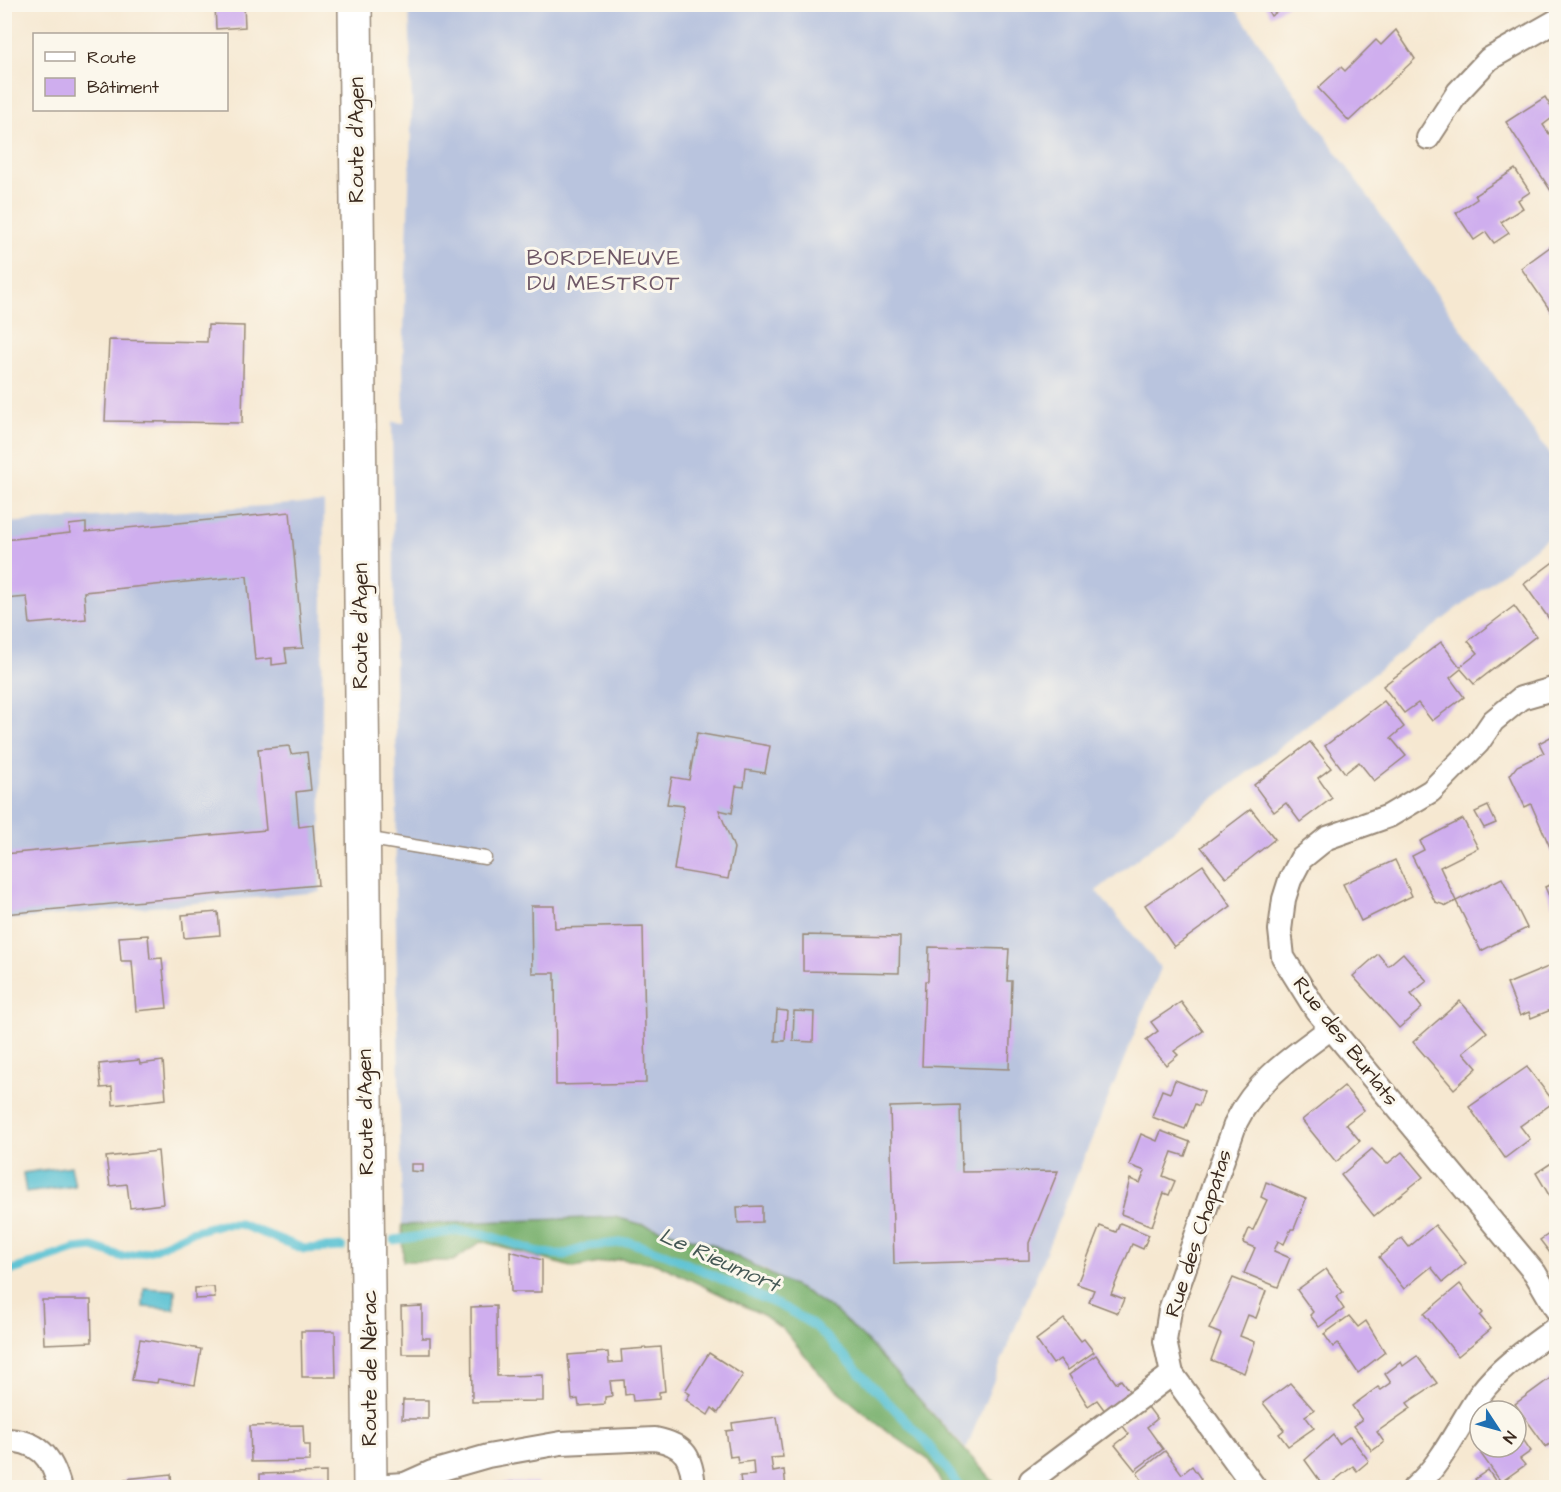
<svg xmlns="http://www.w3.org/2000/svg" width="1561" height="1492" font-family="'Architects Daughter',sans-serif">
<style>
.industrial{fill:#b9c4de}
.forest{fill:#79b16e;stroke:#5a6e46;stroke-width:1.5}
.water{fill:#58c1d3;stroke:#4a7678;stroke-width:1.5}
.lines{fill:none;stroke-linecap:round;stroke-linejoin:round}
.stream{stroke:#58c1d3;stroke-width:9}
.building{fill:#cfaeee}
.lane-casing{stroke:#988978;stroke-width:15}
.street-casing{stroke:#988978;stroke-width:26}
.secondary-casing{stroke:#988978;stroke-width:36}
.lane{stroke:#fff;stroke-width:12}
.street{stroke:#fff;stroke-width:22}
.secondary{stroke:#fff;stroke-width:33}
.labels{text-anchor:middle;stroke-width:6;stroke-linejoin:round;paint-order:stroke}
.street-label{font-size:21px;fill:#3b2a1e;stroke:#fbf7ec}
.neighbourhood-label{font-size:22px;letter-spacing:1.5px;fill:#6f5867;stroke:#fbf7ec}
.water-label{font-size:22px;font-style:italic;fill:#445754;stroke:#fbf7ec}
</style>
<rect width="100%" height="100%" fill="#fbf7ec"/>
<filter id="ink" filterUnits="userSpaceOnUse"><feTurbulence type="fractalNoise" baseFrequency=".0167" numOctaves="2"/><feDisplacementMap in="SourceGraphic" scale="12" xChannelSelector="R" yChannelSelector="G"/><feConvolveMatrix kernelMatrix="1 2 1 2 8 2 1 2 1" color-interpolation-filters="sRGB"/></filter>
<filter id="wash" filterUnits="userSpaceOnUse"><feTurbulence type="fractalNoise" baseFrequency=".008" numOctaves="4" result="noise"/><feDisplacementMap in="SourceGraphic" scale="24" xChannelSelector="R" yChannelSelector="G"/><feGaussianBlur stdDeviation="1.35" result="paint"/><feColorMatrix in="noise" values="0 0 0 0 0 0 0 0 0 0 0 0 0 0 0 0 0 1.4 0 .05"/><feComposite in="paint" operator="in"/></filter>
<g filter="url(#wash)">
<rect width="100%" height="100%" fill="#f6e8d1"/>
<g class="industrial">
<polygon points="1232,4 1556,463 1556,531 1096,891 1161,968 966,1449 867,1341 836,1312 764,1269 615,1217 402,1225 395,881 397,808 392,422 404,423 403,360 412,103 409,5"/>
<polygon points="324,502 320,892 5,920 5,523"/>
</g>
<polygon class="forest" points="615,1217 712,1244 807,1293 836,1312 867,1341 998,1487 943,1487 930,1461 880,1426 826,1381 785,1331 763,1315 656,1263 620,1259 574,1268 482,1241 453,1261 403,1261 402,1225"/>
<g class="water">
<polygon points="71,1166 75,1186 26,1193 23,1173"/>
<polygon points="144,1288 175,1290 174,1309 143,1307"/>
</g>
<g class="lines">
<g class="stream">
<polyline points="394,1240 457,1231 484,1234 541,1253 564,1255 589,1246 629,1242 666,1254 787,1309 816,1327 926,1442 961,1488"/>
<polyline points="4,1273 75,1249 93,1247 123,1257 152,1250 191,1232 221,1224 240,1224 304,1249 342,1247"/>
</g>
</g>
<g id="blocks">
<g class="building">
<polygon points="215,4 244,4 245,27 216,29"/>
<polygon points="1264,4 1289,4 1271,16"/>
<polygon points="1396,30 1415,59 1349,121 1318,88 1341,67 1345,71 1376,40 1381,45"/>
<polygon points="1545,97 1556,115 1543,125 1554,141 1556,139 1556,192 1553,194 1506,122"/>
<polygon points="1515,169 1530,192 1518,200 1523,208 1501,222 1509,233 1494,243 1486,232 1474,240 1456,213 1477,199 1475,195"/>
<polygon points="1554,244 1556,247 1556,319 1521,268"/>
<polygon points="208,325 244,326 242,423 105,421 109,340 207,342"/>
<polygon points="290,512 303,648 285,649 287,663 272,665 272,658 255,660 247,576 84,592 86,619 30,624 27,597 4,599 4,540 70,533 69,525 86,523 86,532"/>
<polygon points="1556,560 1556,619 1552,623 1524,584"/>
<polygon points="1514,606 1536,636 1474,684 1461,669 1450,678 1464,697 1432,721 1418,703 1404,713 1383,686 1441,642 1460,667 1478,653 1468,641"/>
<polygon points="1384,701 1404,727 1391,738 1406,756 1374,781 1359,762 1345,773 1325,746"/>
<polygon points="697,733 770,746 765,773 746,770 744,787 736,786 732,813 719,810 734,848 728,879 674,870 684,806 667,804 672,777 689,780"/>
<polygon points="1556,734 1556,861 1531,804 1525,807 1510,775 1517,766 1544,753 1539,743"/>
<polygon points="1310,742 1331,768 1318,778 1332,798 1300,822 1286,803 1274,812 1254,785"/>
<polygon points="289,746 291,754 307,752 311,790 296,792 299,827 313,825 318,885 4,914 4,854 266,830 258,749"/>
<polygon points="1488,806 1496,823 1484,828 1475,812"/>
<polygon points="1251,809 1275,839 1226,878 1201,847"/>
<polygon points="1463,819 1478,848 1440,867 1456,901 1447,906 1435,902 1412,856 1424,850 1420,841"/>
<polygon points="1395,860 1412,896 1361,921 1343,884"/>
<polygon points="1203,865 1231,906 1174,947 1145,905"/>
<polygon points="1502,878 1527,928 1481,951 1456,901"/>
<polygon points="1556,882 1556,912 1545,887"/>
<polygon points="531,906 554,906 555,928 643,926 646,1083 556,1085 555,973 532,973"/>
<polygon points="218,912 220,935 184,938 182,915"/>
<polygon points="148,935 150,959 162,958 167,1008 136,1011 132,961 121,961 119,937"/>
<polygon points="803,935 900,937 899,973 803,971"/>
<polygon points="929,947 1009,949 1007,981 1012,981 1009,1069 922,1066 925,981 928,981"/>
<polygon points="1403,953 1427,981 1411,994 1422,1008 1399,1028 1353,976 1378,954 1388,966"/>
<polygon points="1555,964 1556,1008 1531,1018 1529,1012 1520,1016 1507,984"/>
<polygon points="1460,1001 1487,1032 1463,1052 1477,1068 1454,1089 1413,1042"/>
<polygon points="1181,1002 1203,1031 1174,1051 1178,1055 1166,1065 1146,1040 1158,1031 1151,1022"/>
<polygon points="777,1010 787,1011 785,1041 775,1041"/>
<polygon points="794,1011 814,1012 813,1042 793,1041"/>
<polygon points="139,1060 140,1064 163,1061 166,1099 113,1105 112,1087 101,1088 99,1064"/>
<polygon points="1527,1067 1554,1102 1520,1126 1530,1139 1505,1158 1469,1107"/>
<polygon points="1175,1080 1204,1091 1199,1106 1195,1104 1185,1129 1152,1117 1162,1090 1170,1093"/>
<polygon points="1344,1086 1364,1110 1346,1124 1360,1141 1336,1162 1302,1120"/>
<polygon points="960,1105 962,1172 1058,1171 1029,1243 1029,1260 894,1264 890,1107"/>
<polygon points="1161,1131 1190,1142 1185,1156 1172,1152 1163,1176 1175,1181 1169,1195 1164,1193 1152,1226 1121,1214 1130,1179 1140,1183 1145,1171 1129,1165 1141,1134 1157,1141"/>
<polygon points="1372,1149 1387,1164 1402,1152 1423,1177 1374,1216 1341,1175"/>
<polygon points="158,1151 163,1204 130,1208 127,1184 110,1186 106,1157"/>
<polygon points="1556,1160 1556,1207 1536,1173"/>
<polygon points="411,1164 423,1164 423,1172 411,1171"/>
<polygon points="1266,1182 1306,1199 1294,1229 1291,1229 1284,1244 1278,1241 1274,1251 1290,1258 1278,1287 1244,1273 1255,1248 1243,1243 1249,1229 1253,1230 1267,1200 1261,1197"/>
<polygon points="762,1206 762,1222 738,1223 737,1207"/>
<polygon points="1120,1223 1149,1235 1143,1249 1132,1244 1111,1294 1124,1299 1118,1313 1089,1302 1094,1290 1077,1284 1100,1226 1116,1232"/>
<polygon points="1435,1225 1466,1263 1443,1282 1431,1267 1404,1289 1379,1257 1402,1238 1409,1247"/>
<polygon points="1549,1234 1556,1245 1556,1249 1550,1253 1540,1240"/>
<polygon points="510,1251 542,1260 542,1292 511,1292"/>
<polygon points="1326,1269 1343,1292 1336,1297 1344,1309 1319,1327 1310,1315 1313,1312 1297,1290"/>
<polygon points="1233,1278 1266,1291 1256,1318 1248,1315 1240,1336 1255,1342 1244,1373 1211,1360 1221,1334 1209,1329"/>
<polygon points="1460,1284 1483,1313 1480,1316 1491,1329 1458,1356 1424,1314"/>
<polygon points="214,1287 215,1298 195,1299 195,1288"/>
<polygon points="42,1300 91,1300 92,1342 44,1344"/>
<polygon points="422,1306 422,1338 430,1338 430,1354 402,1354 401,1307"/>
<polygon points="496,1306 497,1376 543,1375 543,1401 472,1402 471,1307"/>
<polygon points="1349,1316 1358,1327 1366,1321 1385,1352 1358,1373 1338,1343 1333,1347 1324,1334"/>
<polygon points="1064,1319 1081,1341 1084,1339 1094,1352 1068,1370 1060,1359 1053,1364 1036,1340"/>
<polygon points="301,1331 335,1331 336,1377 302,1377"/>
<polygon points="140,1339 201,1349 195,1385 158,1379 157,1383 132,1380"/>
<polygon points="661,1347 665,1391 659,1392 659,1399 633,1401 632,1394 625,1395 624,1380 610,1381 612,1396 605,1397 605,1404 579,1406 578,1399 572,1400 568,1355 608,1352 609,1363 622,1362 621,1350"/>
<polygon points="709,1353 743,1375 718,1413 712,1408 708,1415 686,1400 690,1394 685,1391"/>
<polygon points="1096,1355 1116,1383 1121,1380 1130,1392 1105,1411 1097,1400 1088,1406 1069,1375"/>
<polygon points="1417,1356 1437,1383 1407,1403 1411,1408 1377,1432 1384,1442 1372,1451 1354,1426 1362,1420 1352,1406 1378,1387 1381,1390 1391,1383 1385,1374 1401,1362 1403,1366"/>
<polygon points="1556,1374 1556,1439 1546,1447 1515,1404"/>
<polygon points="1290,1383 1314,1410 1305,1416 1314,1428 1288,1446 1279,1434 1284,1430 1263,1403"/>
<polygon points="403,1400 428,1400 428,1419 402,1419"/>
<polygon points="1148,1407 1157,1419 1147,1427 1163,1449 1135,1470 1115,1445 1129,1434 1122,1425"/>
<polygon points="777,1417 783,1457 771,1458 773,1472 784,1470 786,1488 734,1488 733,1484 741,1483 740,1476 754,1475 753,1461 738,1463 737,1456 730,1457 726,1431 733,1430 732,1423"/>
<polygon points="303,1425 304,1445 310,1445 310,1461 251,1462 250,1426"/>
<polygon points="1516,1429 1531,1451 1520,1459 1525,1465 1501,1482 1481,1454 1490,1447 1516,1447"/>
<polygon points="1333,1435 1339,1444 1350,1436 1369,1461 1357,1471 1353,1466 1325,1488 1305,1460"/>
<polygon points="1165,1451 1182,1474 1192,1466 1201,1479 1190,1488 1147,1488 1137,1473"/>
<polygon points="1488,1470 1500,1488 1481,1488 1475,1479"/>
<polygon points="326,1472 326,1488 260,1488 260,1474"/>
<polygon points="171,1474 172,1488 125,1488 125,1479"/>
<polygon points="537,1482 538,1488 492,1488 492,1483"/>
</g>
</g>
</g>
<g filter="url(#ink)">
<use href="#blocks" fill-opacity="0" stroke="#988978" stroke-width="1.5"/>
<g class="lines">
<g class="lane-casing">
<polyline id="lane" points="365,838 485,858"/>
</g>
<g class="street-casing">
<g id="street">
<polyline points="1428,138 1458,92 1489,59 1556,21"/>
<polyline points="1556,688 1521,698 1493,721 1478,743 1431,791 1389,816 1327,838 1301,859 1290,880 1284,899 1280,930 1283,957 1316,1010 1535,1273 1556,1309"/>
<path d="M 4,1440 C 38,1440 52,1456 60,1488"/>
<polyline points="1031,1480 1172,1374"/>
<path d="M 370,1486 L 405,1484 L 432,1472 L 488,1456 L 561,1443 L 655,1439 C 686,1445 692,1458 694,1488"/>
<path d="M 1255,1488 L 1172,1374 L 1165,1341 L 1170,1310 L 1236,1122 C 1258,1078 1293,1057 1331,1028"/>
<path d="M 1414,1488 C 1443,1463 1459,1424 1480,1394 C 1500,1367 1529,1348 1556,1328"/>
</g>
</g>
<g class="secondary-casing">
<polyline id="secondary" points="355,4 370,1488"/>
</g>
<use href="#lane" class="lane"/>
<use href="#street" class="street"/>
<use href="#secondary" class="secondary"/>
</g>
</g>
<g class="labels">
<g class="street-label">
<text transform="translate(356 140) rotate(-90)" y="7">Route d'Agen</text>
<text transform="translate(360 626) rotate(-90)" y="7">Route d'Agen</text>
<text transform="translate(1346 1041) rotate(52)" y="7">Rue des Burlats</text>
<text transform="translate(365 1112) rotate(-91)" y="7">Route d'Agen</text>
<text transform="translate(1198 1233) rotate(-72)" y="7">Rue des Chapatas</text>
<text transform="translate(369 1368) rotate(-90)" y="7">Route de Nérac</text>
</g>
<g class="neighbourhood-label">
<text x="604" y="265">BORDENEUVE<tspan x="604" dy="25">DU MESTROT</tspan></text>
</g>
<g class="water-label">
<text transform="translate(720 1259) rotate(24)" y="8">Le Rieumort</text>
</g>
</g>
<rect width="1561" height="1492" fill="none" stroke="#fbf7ec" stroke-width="24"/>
<rect x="33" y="33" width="195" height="78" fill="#fbf7ec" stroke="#aea59a" stroke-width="1.5"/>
<rect x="45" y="52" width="30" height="9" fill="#ffffff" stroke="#aea59a" stroke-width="1.5"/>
<text x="87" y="63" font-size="18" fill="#3b2a1e">Route</text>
<rect x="45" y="78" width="30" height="18" fill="#cfaeee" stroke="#aea59a" stroke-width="1.5"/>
<text x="87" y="93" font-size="18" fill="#3b2a1e">Bâtiment</text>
<g transform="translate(1498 1429) rotate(126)"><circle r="28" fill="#fbf7ec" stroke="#aea59a" stroke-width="1.5"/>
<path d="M0-4.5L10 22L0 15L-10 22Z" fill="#1f6fb2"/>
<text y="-9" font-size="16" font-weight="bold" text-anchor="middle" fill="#3b2a1e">N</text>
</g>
</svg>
